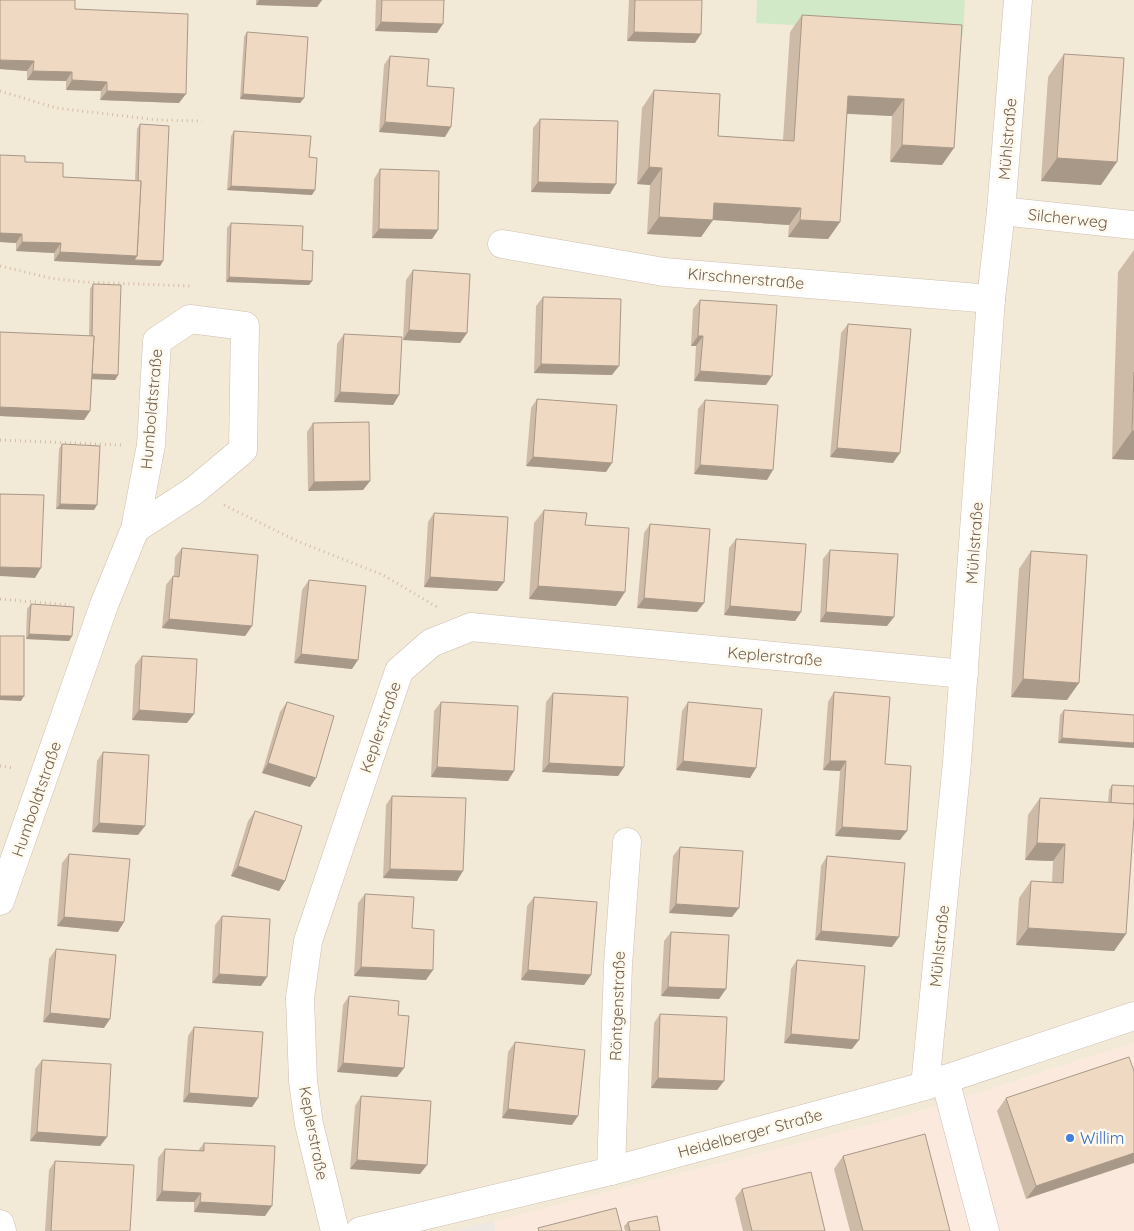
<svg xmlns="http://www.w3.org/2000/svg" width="1134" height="1231" font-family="Quicksand,sans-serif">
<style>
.residential{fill:#f3e9d7}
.commercial{fill:#fbe9dd}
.industrial{fill:#ede8e2}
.green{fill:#d2e9c7}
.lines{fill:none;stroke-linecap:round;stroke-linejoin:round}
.minor-casing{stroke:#cdbfaf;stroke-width:29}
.path{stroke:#d5bca4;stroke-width:3;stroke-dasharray:1 4;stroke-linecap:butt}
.minor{stroke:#fff;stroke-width:28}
.wall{fill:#cebba7}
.shaded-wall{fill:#a89888}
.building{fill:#f0d9c2;stroke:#a89888}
.shop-dot{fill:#3f7fe0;stroke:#fefaef;stroke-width:2}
.labels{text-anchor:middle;stroke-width:5;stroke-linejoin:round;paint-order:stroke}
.street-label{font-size:16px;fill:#75604d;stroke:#fefaef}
.shop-label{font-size:16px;fill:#366cbe;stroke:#fefaef;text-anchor:start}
</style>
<rect width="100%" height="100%" fill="#fcf6e9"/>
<polygon class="residential" points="0,0 1134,0 1134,1043 905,1116 456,1231 0,1231"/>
<polygon class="commercial" points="1134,1043 1134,1231 496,1231 493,1221 905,1116"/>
<polygon class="industrial" points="493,1221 496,1231 456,1231"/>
<polygon class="green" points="757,0 965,0 963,35 756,23"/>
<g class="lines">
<g class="minor-casing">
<g id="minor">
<polyline points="1001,211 1134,225"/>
<polyline points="502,244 664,272 991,299"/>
<polyline points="0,901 104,605 135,529 151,445 157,341 190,319 245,326 243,450 195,490 135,529"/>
<polyline points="945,1079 985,1231"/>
<polyline points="925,1086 957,762 991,299 1001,211 1018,0"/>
<polyline points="611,1171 618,965 627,842"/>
<polyline points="0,1224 2,1231"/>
<polyline points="335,1231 309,1124 303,1081 300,998 308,941 399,671 431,643 471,627 964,674"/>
<polyline points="360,1231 611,1171 925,1086 1134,1016"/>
</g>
</g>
<g class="path">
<polyline points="0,91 56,108 158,120 202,121"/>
<polyline points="0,266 50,278 83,282 191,286"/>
<polyline points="0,440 121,445"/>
<polyline points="224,505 297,541 383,575 437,607"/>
<polyline points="0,599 70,605"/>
<polyline points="0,766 13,768"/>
</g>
<use href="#minor" class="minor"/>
</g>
<g class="wall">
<polygon points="256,0 322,0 317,7 256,5"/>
<polygon points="376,0 444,0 437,33 375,31"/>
<polygon points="629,0 702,0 695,43 627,41"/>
<polygon points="75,9 179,103 100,100 101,91 66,90 66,81 27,80 27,71 0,69"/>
<polygon points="802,15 962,25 942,165 890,162 892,116 847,114 840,222 828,239 788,237 789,225 713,220 701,237 647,234 650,185 637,184 642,108 654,90 718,136 783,140 790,32"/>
<polygon points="247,32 304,98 300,103 240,99 244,37"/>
<polygon points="1064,54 1101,185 1041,181 1048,77"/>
<polygon points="390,56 427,86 445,137 379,132 384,65"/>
<polygon points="540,119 610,194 531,192 533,128"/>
<polygon points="140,124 163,261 160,266 54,261 54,253 16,251 16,243 0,242 0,155 25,162 63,177 135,180 137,129"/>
<polygon points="234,131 309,157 312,195 227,190 231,136"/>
<polygon points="380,169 438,230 432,239 372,238 374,179"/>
<polygon points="231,223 302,250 312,281 309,285 226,282 227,228"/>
<polygon points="1134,250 1134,460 1112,459 1118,272"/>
<polygon points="413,270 467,333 460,343 403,340 406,280"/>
<polygon points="93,284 118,375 115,380 92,379 90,411 84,420 0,416 0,332 89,336 90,289"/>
<polygon points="543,297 612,375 534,373 536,306"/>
<polygon points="700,300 766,385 694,381 696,346 691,346 693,309"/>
<polygon points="848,324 893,463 830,457 841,333"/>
<polygon points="344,334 399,395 393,405 334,402 337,344"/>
<polygon points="537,399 606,472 526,466 531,408"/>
<polygon points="705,400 767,480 694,474 698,409"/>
<polygon points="313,423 370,481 363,490 308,491 307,432"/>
<polygon points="62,444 94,510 56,509 59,449"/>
<polygon points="544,510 585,525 616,606 529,599 534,523"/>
<polygon points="434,513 504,582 497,591 424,587 428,522"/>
<polygon points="650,524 697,612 637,608 644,533"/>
<polygon points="736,539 801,612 795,621 724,615 729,548"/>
<polygon points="182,548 252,626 245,636 162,628 166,585 173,576 174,576 175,557"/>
<polygon points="830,550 887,626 820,622 823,559"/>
<polygon points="1031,551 1067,700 1011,697 1019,569"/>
<polygon points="309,580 352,669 294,663 302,590"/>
<polygon points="31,604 72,636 69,641 26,639 27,609"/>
<polygon points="142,656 187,723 132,720 135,665"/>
<polygon points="834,692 885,764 900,840 835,836 840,771 823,770 828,702"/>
<polygon points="553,693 624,767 618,776 542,772 546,702"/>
<polygon points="287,702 310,787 262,773 280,712"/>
<polygon points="441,702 508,781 431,777 434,711"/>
<polygon points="688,702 756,768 750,778 676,770 682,711"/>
<polygon points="1064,710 1134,715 1058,743 1060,715"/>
<polygon points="103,752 138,835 92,832 97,761"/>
<polygon points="1112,785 1126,934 1114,951 1016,945 1019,898 1031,881 1052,882 1053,861 1025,860 1028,815 1040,798 1108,802 1109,790"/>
<polygon points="392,796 457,881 383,878 386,805"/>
<polygon points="255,811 285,881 279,891 231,876 248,821"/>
<polygon points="680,847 732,917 669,913 673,856"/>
<polygon points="69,854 118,932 57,926 62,863"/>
<polygon points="827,856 892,947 815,940 821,866"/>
<polygon points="365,894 412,928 426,980 354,976 358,903"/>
<polygon points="534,897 591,975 584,985 521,980 527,906"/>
<polygon points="222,916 261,986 212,983 215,925"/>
<polygon points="671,932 726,989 719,999 661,996 664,941"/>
<polygon points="56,949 104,1028 43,1022 49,959"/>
<polygon points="797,960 852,1049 784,1043 791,969"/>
<polygon points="349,996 398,1015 404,1068 397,1077 337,1072 343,1005"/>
<polygon points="660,1014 724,1081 717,1090 651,1088 654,1023"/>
<polygon points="194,1027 258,1098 252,1107 183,1102 188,1036"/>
<polygon points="515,1042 572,1125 502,1118 508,1052"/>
<polygon points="42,1060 107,1137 100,1146 30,1141 35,1069"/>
<polygon points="1134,1071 1026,1199 997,1111 1006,1098"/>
<polygon points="361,1096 420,1174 350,1169 355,1106"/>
<polygon points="204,1143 265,1216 194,1212 194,1202 156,1201 158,1158 165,1149 198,1151"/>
<polygon points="843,1156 950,1231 850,1231 834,1169"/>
<polygon points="55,1161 130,1231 45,1231 49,1170"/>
<polygon points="742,1189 825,1231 743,1231 735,1198"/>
<polygon points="628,1222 660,1231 625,1231 624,1226"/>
</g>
<g class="shaded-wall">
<polygon points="259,0 322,0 317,7 256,5"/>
<polygon points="381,22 443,24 437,33 375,31"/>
<polygon points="634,32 701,34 695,43 627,41"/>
<polygon points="0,60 34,61 27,71 0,69"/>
<polygon points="33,71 72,72 66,81 27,80"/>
<polygon points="72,80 107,82 101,91 66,90"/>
<polygon points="107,91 186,94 179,103 100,100"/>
<polygon points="243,94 304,98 300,103 240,99"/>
<polygon points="848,96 904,99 892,116 836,113"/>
<polygon points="385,122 451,127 445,137 379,132"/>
<polygon points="902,145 954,148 942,165 890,162"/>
<polygon points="1057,158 1117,162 1101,185 1041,181"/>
<polygon points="649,167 662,168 650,185 637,184"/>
<polygon points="538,182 616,184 610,194 531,192"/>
<polygon points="231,186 315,190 312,195 227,190"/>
<polygon points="714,203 801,208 789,225 713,220 701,237 647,234 659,217"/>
<polygon points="800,220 840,222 828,239 788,237"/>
<polygon points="379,229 438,230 432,239 372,238"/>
<polygon points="0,233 22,234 16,243 0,242"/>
<polygon points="22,242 61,243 54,253 16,251"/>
<polygon points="60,252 137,256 131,265 54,261"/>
<polygon points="134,260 163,261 160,266 131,265"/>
<polygon points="229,277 312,281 309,285 226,282"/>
<polygon points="409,330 467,333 460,343 403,340"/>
<polygon points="698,336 703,336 696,346 691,346"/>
<polygon points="541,364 619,366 612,375 534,373"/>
<polygon points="700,371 772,376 766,385 694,381"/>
<polygon points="90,374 118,375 115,380 87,379"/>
<polygon points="340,392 399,395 393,405 334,402"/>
<polygon points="0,407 90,411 84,420 0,416"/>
<polygon points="1132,431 1134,431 1134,460 1112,459"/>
<polygon points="837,448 900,453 893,463 830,457"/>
<polygon points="533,457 612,463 606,472 526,466"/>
<polygon points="700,465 773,470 767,480 694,474"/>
<polygon points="370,481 363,490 308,491 314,482"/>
<polygon points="60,504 97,505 94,510 56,509"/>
<polygon points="0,567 41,568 35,578 0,576"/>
<polygon points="430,577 504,582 497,591 424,587"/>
<polygon points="538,586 625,592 616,606 529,599"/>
<polygon points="644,598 704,603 697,612 637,608"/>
<polygon points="730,606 801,612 795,621 724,615"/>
<polygon points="826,612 894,617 887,626 820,622"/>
<polygon points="169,619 252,626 245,636 162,628"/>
<polygon points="29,634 72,636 69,641 26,639"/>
<polygon points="301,654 358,660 352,669 294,663"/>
<polygon points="1023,679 1079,683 1067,700 1011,697"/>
<polygon points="0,696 24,696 21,701 0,700"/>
<polygon points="139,710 194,714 187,723 132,720"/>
<polygon points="1062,738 1134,743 1134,748 1058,743"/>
<polygon points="683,761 756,768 750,778 676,770"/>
<polygon points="830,761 846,761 840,771 823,770"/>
<polygon points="268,763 316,778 310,787 262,773"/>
<polygon points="549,763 624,767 618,776 542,772"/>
<polygon points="437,767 514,771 508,781 431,777"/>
<polygon points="99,823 145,826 138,835 92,832"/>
<polygon points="842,827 907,831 900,840 835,836"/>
<polygon points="1037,843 1065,844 1053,861 1025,860"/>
<polygon points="238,866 285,881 279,891 231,876"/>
<polygon points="390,869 463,871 457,881 383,878"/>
<polygon points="676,904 739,908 732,917 669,913"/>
<polygon points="64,917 124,922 118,932 57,926"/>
<polygon points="1028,928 1126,934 1114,951 1016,945"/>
<polygon points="821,931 899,937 892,947 815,940"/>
<polygon points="361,967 433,970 426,980 354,976"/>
<polygon points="528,970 591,975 584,985 521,980"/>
<polygon points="219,974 267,977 261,986 212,983"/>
<polygon points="668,987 726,989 719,999 661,996"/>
<polygon points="50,1013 110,1019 104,1028 43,1022"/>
<polygon points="791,1034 859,1040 852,1049 784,1043"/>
<polygon points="343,1063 404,1068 397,1077 337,1072"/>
<polygon points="658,1078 724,1081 717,1090 651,1088"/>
<polygon points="189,1093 258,1098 252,1107 183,1102"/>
<polygon points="508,1109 578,1116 572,1125 502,1118"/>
<polygon points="37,1132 107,1137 100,1146 30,1141"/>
<polygon points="1134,1153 1134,1163 1026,1199 1036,1186"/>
<polygon points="357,1160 427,1165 420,1174 350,1169"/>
<polygon points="162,1191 201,1193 194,1202 156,1201"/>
<polygon points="200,1202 272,1206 265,1216 194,1212"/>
</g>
<g class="building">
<polygon points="0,0 75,0 75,9 188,14 186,94 107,91 107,82 72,80 72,72 33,71 34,61 0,60"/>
<polygon points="382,0 444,0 443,24 381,22"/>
<polygon points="635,0 702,0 701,34 634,32"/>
<polygon points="802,15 962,25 954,148 902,145 904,99 848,96 840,222 800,220 801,208 714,203 713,220 659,217 662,168 649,167 654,90 720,94 718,136 794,141"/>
<polygon points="247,32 308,37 304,98 243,94"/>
<polygon points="1064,54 1124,58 1117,162 1057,158"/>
<polygon points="390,56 429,59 427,86 454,88 451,127 385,122"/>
<polygon points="540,119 618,121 616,184 538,182"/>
<polygon points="140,124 169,126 163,261 134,260 137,256 141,181 138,181"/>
<polygon points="234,131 311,136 309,157 317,158 315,190 231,186"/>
<polygon points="0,155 25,156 25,162 63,163 63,177 141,181 137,256 60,252 61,243 22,242 22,234 0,233"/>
<polygon points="380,169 439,171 438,230 379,229"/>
<polygon points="231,223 303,226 302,250 313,251 312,281 229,277"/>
<polygon points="413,270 470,274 467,333 409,330"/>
<polygon points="93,284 121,285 118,375 92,374 94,336 92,336"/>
<polygon points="543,297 621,299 619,366 541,364"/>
<polygon points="700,300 777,305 772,376 700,371 703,336 698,336"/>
<polygon points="848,324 911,329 900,453 837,448"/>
<polygon points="0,332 94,336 90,411 0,407"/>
<polygon points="344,334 402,337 399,395 340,392"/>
<polygon points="1134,372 1134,431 1132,431"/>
<polygon points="537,399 617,405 612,463 533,457"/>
<polygon points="705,400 778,405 773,470 700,465"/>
<polygon points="369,422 370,481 314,482 313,423"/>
<polygon points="62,444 100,446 97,505 60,504"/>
<polygon points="0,494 44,495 41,568 0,567"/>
<polygon points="544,510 587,513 585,525 629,528 625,592 538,586"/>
<polygon points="434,513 508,517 504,582 430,577"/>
<polygon points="650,524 710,529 704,603 644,598"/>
<polygon points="736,539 806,544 801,612 730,606"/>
<polygon points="182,548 258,555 252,626 169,619 173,576 179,577"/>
<polygon points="830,550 898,554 894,617 826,612"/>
<polygon points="1031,551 1087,555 1079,683 1023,679"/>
<polygon points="309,580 366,586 358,660 301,654"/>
<polygon points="31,604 74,607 72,636 29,634"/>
<rect x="0" y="636" width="24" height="60"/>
<polygon points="142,656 197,659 194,714 139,710"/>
<polygon points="834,692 890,697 885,764 911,766 907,831 842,827 846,761 830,761"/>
<polygon points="553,693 628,697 624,767 549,763"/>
<polygon points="287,702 334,716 316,778 268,763"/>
<polygon points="441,702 518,706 514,771 437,767"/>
<polygon points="688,702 762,709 756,768 683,761"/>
<polygon points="1064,710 1134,715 1134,743 1062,738"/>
<polygon points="103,752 149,755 145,826 99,823"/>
<polygon points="1112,785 1134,786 1134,804 1111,803"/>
<polygon points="392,796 466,798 463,871 390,869"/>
<polygon points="1040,798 1134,804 1134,816 1126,934 1028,928 1031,881 1063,883 1065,844 1037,843"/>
<polygon points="255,811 302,826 285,881 238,866"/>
<polygon points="680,847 743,851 739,908 676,904"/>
<polygon points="69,854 130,859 124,922 64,917"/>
<polygon points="827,856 905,863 899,937 821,931"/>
<polygon points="365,894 414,897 412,928 434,930 433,970 361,967"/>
<polygon points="534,897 597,902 591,975 528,970"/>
<polygon points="222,916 270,919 267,977 219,974"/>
<polygon points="671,932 729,935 726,989 668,987"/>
<polygon points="56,949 116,955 110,1019 50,1013"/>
<polygon points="797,960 865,966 859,1040 791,1034"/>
<polygon points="349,996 399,1001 398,1015 409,1016 404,1068 343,1063"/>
<polygon points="660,1014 727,1017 724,1081 658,1078"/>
<polygon points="194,1027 263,1032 258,1098 189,1093"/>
<polygon points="515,1042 585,1050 578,1116 508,1109"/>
<polygon points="1129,1057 1134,1071 1134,1153 1036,1186 1006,1098"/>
<polygon points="42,1060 111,1064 107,1137 37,1132"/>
<polygon points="361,1096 431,1101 427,1165 357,1160"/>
<polygon points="925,1134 950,1231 863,1231 843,1156"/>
<polygon points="204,1143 275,1146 272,1206 200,1202 201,1193 162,1191 165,1149 204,1151"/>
<polygon points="55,1161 134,1165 130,1231 51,1231"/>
<polygon points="811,1172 825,1231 752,1231 742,1189"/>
<polygon points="616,1208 622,1231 539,1231 538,1228"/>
<polygon points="657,1216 660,1231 630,1231 628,1222"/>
</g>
<circle class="shop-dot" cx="1070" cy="1138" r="5"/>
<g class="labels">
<g class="street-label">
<text transform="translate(1007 139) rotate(-85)" y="6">Mühlstraße</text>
<text transform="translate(1068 218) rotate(6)" y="6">Silcherweg</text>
<text transform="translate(746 278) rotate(5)" y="6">Kirschnerstraße</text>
<text transform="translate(151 409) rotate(-85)" y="6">Humboldtstraße</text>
<text transform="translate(974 543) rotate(-86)" y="6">Mühlstraße</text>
<text transform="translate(775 656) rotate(5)" y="6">Keplerstraße</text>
<text transform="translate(380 727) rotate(-71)" y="6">Keplerstraße</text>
<text transform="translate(36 799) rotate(-71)" y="6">Humboldtstraße</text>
<text transform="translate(939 946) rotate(-84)" y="6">Mühlstraße</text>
<text transform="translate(617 1006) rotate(-88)" y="6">Röntgenstraße</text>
<text transform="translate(314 1133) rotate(79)" y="6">Keplerstraße</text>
<text transform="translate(750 1133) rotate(-15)" y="6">Heidelberger Straße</text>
</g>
<g class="shop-label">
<text x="1080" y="1144">Willim</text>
</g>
</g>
</svg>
